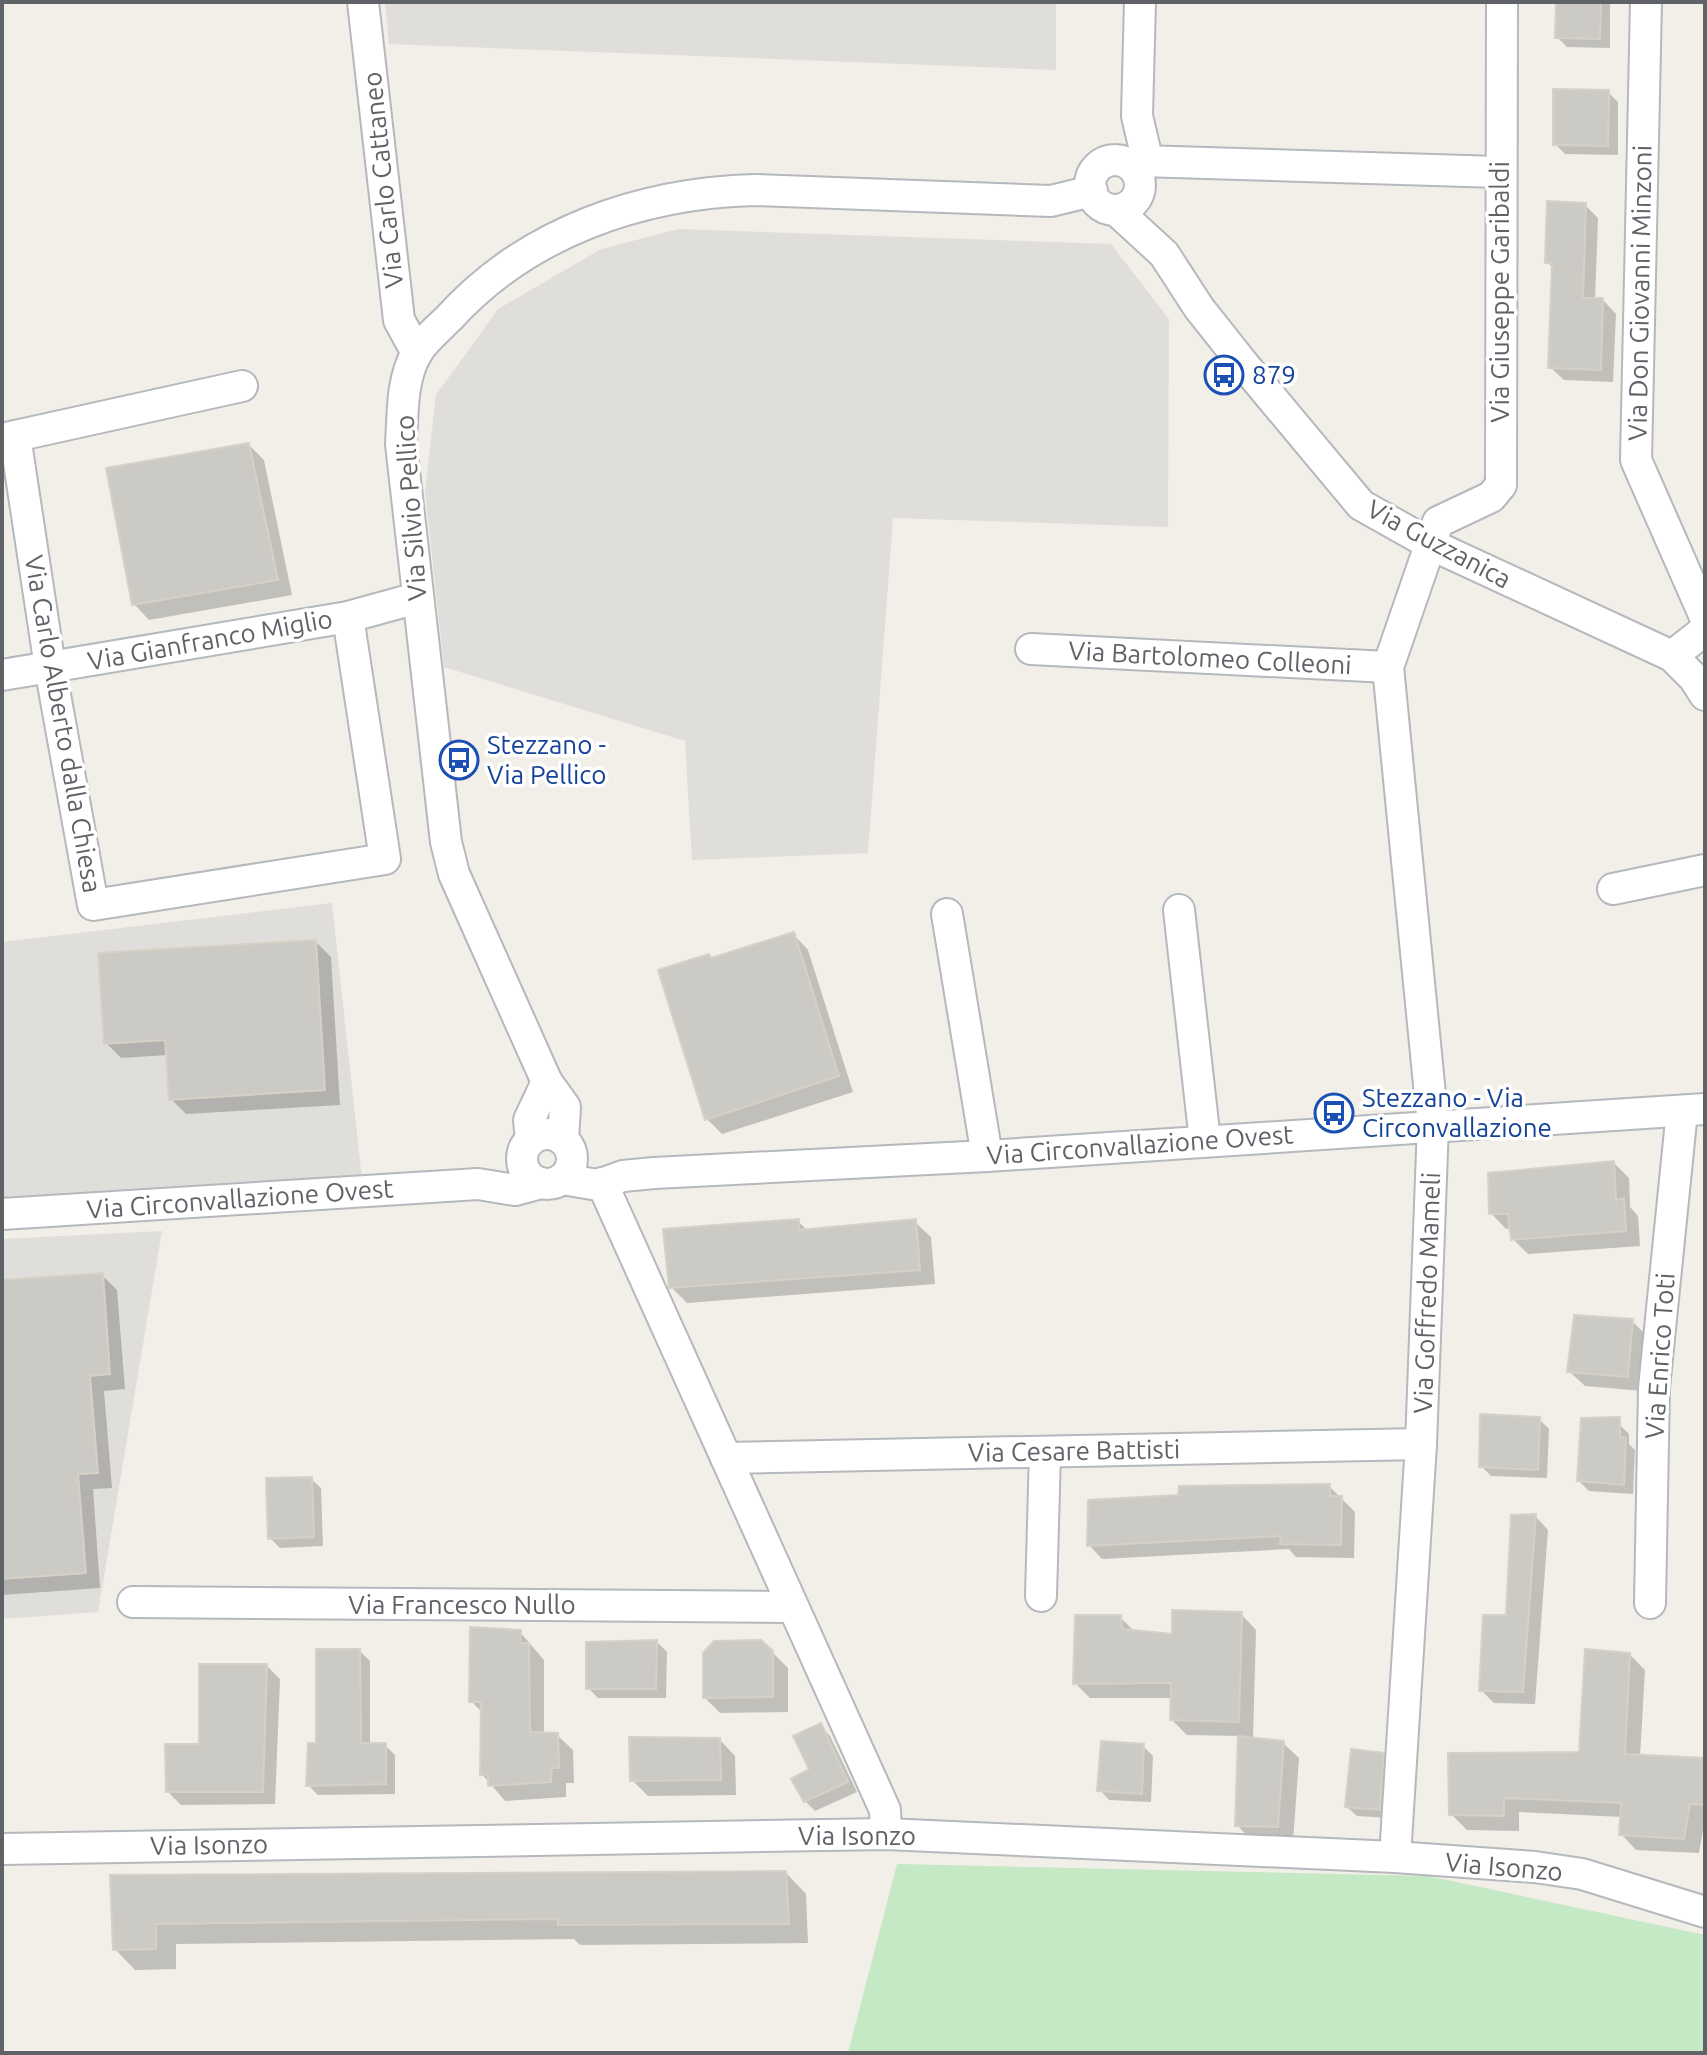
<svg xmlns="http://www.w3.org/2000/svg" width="1707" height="2055" font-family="Ubuntu,sans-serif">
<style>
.industrial{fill:#e0deda}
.green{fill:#c5e8c5}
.shadow{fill:#0003}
.building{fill:#cccac5;stroke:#d6d1c6;stroke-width:2}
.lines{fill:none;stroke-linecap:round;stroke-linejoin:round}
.minor-casing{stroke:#b5b8bc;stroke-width:34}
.minor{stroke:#fff;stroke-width:30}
.labels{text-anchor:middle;stroke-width:7;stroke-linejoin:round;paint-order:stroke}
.street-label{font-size:26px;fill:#5f6368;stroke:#fff}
.transit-label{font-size:26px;fill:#164399;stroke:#fff;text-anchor:start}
</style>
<rect width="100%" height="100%" fill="#f1efe8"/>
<g class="industrial">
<polygon points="385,2 1056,2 1056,70 389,44"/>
<polygon points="679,229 1111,244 1169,319 1168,527 893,518 868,853 692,860 685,741 444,667 425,491 436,395 498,309 601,249"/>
<polygon points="332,903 362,1180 2,1200 2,942"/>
<polygon points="162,1231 98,1612 2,1619 2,1239"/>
</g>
<polygon class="green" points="897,1864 1428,1876 1705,1935 1705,2053 848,2053"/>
<g class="shadow">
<polygon points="1558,2 1610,2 1610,48 1567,47 1557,37"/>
<polygon points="1608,92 1618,102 1618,155 1565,154 1555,144"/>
<polygon points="1585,205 1598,218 1595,300 1603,300 1616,314 1613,382 1564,380 1550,367 1554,269 1547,262"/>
<polygon points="249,445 264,460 292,595 149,620 134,604"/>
<polygon points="793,934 808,950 853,1092 722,1134 707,1119 713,960"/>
<polygon points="316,942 331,957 340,1105 186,1114 171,1099 168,1055 121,1058 106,1043"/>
<polygon points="1614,1163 1629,1178 1630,1207 1638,1216 1640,1246 1528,1254 1513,1239 1512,1228 1506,1229 1491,1213"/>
<polygon points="798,1221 808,1231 915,1222 931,1237 935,1284 687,1303 671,1287"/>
<polygon points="102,1275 117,1290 125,1389 104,1391 112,1488 93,1489 100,1588 2,1595 2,1282"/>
<polygon points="1632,1321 1648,1337 1643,1391 1585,1386 1569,1371"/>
<polygon points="1539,1419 1549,1429 1547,1478 1491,1476 1481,1466"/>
<polygon points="1619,1424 1629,1434 1629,1444 1635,1450 1633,1494 1589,1491 1579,1481"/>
<polygon points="311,1479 321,1488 323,1546 280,1548 270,1538"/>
<polygon points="1329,1486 1355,1512 1354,1558 1296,1557 1289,1549 1102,1559 1089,1545"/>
<polygon points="1535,1516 1548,1530 1535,1704 1494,1703 1481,1690 1508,1617"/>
<polygon points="1241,1614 1256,1630 1253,1739 1283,1743 1299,1758 1293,1842 1252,1841 1237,1825 1240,1736 1187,1735 1172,1720 1172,1698 1090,1698 1075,1683 1120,1617 1135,1632 1174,1636"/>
<polygon points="520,1632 544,1660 544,1735 557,1735 573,1750 574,1783 566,1783 566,1797 505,1801 482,1774 483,1713 471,1701"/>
<polygon points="657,1642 667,1652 666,1698 598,1698 588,1688"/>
<polygon points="360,1651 370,1661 370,1745 385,1745 395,1755 395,1794 318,1795 308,1785"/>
<polygon points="772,1652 788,1668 788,1712 720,1713 705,1698"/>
<polygon points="1630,1655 1645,1670 1640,1757 1705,1760 1705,1818 1699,1853 1636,1850 1621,1834 1622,1817 1519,1812 1519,1831 1467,1830 1451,1814 1581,1754"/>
<polygon points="267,1666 280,1679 275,1804 181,1805 168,1792"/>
<polygon points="820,1726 830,1736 857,1792 815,1811 805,1801"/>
<polygon points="720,1740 735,1756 736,1795 648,1796 632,1780"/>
<polygon points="1143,1746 1153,1756 1151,1802 1109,1800 1100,1790"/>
<polygon points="1383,1755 1393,1765 1389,1818 1357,1816 1347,1807"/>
<polygon points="786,1873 806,1894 808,1943 580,1945 574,1939 176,1944 176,1969 135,1970 115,1949 112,1877"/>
</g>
<g class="building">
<polygon points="1556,2 1601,2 1600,39 1555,38"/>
<polygon points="1553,89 1609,90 1608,146 1553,145"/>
<polygon points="1547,201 1586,203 1583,298 1603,298 1601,370 1548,368 1552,263 1545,263"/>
<polygon points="249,443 278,580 132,605 106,468"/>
<polygon points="794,932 839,1076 705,1120 658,970 709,954 711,958"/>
<polygon points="316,940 325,1090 169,1100 165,1040 104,1044 98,953"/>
<polygon points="1614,1161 1616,1200 1624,1198 1626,1231 1511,1240 1508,1214 1489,1214 1488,1173"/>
<polygon points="799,1219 799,1230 916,1219 920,1270 669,1288 663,1229"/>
<polygon points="103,1273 110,1374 90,1376 98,1473 78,1474 86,1573 2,1579 2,1280"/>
<polygon points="1574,1315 1633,1319 1628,1377 1567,1372"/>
<polygon points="1480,1414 1540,1417 1538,1470 1479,1467"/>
<polygon points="1620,1417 1620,1437 1626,1438 1624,1485 1577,1481 1581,1418"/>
<polygon points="312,1477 314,1537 268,1539 266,1478"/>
<polygon points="1330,1484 1330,1496 1342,1496 1341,1545 1280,1544 1281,1536 1087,1546 1088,1500 1178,1495 1179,1486"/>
<polygon points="1536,1514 1523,1692 1479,1691 1483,1615 1506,1615 1511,1515"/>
<polygon points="1172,1610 1242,1612 1239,1722 1170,1720 1171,1683 1073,1684 1075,1615 1121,1615 1122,1629 1172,1634"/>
<polygon points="470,1627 521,1630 520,1643 529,1643 530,1732 558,1733 559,1768 552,1768 551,1782 488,1786 488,1774 480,1775 481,1702 469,1702"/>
<polygon points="657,1640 656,1689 586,1689 586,1642"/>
<polygon points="761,1640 773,1651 773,1697 703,1698 703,1653 714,1641"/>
<polygon points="316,1649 360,1649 361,1743 386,1743 386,1784 306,1786 308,1743 316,1743"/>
<polygon points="1585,1649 1630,1653 1625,1754 1705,1758 1705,1805 1690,1804 1684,1839 1619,1835 1621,1803 1504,1798 1504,1816 1449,1815 1448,1753 1579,1752"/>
<polygon points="199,1664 267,1664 263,1792 166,1792 165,1744 199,1744"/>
<polygon points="821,1723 848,1782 804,1802 791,1779 809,1769 793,1736"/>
<polygon points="1238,1736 1284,1741 1278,1827 1235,1826"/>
<polygon points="629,1737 720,1738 721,1780 630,1781"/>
<polygon points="1101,1741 1144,1744 1142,1794 1097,1791"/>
<polygon points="1351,1749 1384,1753 1380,1810 1345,1807"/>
<polygon points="786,1871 789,1924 558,1925 558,1919 156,1924 156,1949 113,1950 110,1875"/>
</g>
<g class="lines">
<g class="minor-casing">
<g id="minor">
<polyline points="363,2 399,320 417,353"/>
<polyline points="1646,2 1636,460 1705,617"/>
<circle cx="1115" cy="185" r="25"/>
<polyline points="1141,161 1499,172"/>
<polyline points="1137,172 1145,150 1137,116 1140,2"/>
<polyline points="1116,210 1164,254 1199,308 1245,366 1361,505 1432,545 1672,656 1694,678 1705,695"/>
<polyline points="15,436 50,667 93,905 385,859 348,617"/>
<polyline points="2,439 242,386"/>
<polyline points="1031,649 1388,667"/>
<polyline points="1672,656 1705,630"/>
<polyline points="2,675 348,617 417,598"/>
<polyline points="1613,889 1705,870"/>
<polyline points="1179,910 1205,1141"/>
<polyline points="947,914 987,1156"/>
<circle cx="547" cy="1159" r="25"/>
<polyline points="531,1140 529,1120 547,1082"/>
<path d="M 563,1140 L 565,1107 L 547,1082 L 475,921 L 454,874 L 446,842 L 401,444 C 403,414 401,382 416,354 C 423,341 438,329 449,318 C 527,232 641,193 755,190 L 1051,201 L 1092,191"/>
<polyline points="562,1179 598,1185 623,1176 654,1173 987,1156 1705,1109"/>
<polyline points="602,1183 885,1810 886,1834"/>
<polyline points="2,1214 478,1184 515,1190 541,1183"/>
<polyline points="726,1458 1421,1444"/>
<polyline points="1041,1596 1045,1452"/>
<polyline points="133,1602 791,1607"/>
<polyline points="1650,1603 1654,1388 1682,1111"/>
<polyline points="2,1849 886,1834 1395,1857 1535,1867 1582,1874 1705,1912"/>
<polyline points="1395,1857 1421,1444 1433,1125 1388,667 1438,522 1491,497 1501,485 1502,2"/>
</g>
</g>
<use href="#minor" class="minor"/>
</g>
<defs>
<g id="bus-ring" transform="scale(2)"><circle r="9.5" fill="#fff" stroke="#1a4fb4" stroke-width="1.5"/><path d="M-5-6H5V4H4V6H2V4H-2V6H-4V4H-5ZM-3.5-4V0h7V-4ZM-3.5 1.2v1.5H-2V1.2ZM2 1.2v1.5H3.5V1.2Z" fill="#1a4fb4"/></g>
</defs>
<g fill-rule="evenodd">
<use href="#bus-ring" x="1224" y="375"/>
<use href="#bus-ring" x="459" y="760"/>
<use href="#bus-ring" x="1334" y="1113"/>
</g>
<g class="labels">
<g class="street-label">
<text transform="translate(383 180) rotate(-96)" y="9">Via Carlo Cattaneo</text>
<text transform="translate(1500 292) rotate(-90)" y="9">Via Giuseppe Garibaldi</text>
<text transform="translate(1640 293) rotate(-89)" y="9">Via Don Giovanni Minzoni</text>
<text transform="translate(411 508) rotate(-94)" y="9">Via Silvio Pellico</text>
<text transform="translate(1439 544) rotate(28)" y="9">Via Guzzanica</text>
<text transform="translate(210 640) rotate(-10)" y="9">Via Gianfranco Miglio</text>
<text transform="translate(1210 658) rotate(3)" y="9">Via Bartolomeo Colleoni</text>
<text transform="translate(63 724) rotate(80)" y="9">Via Carlo Alberto dalla Chiesa</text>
<text transform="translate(1140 1145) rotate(-4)" y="9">Via Circonvallazione Ovest</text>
<text transform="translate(240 1199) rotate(-4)" y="9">Via Circonvallazione Ovest</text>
<text transform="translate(1427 1293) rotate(-88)" y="9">Via Goffredo Mameli</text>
<text transform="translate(1660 1356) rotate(-86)" y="9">Via Enrico Toti</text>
<text transform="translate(1074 1451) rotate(-1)" y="9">Via Cesare Battisti</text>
<text x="462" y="1614">Via Francesco Nullo</text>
<text x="857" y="1845">Via Isonzo</text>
<text transform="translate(209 1845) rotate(-1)" y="9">Via Isonzo</text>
<text transform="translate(1504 1867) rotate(5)" y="9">Via Isonzo</text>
</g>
<g class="transit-label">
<text x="1252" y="384">879</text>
<text x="487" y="754">Stezzano -<tspan x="487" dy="30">Via Pellico</tspan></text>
<text x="1362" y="1107">Stezzano - Via<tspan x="1362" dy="30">Circonvallazione</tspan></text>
</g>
</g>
<rect width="1707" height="2055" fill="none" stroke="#5f6368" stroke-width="8"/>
</svg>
